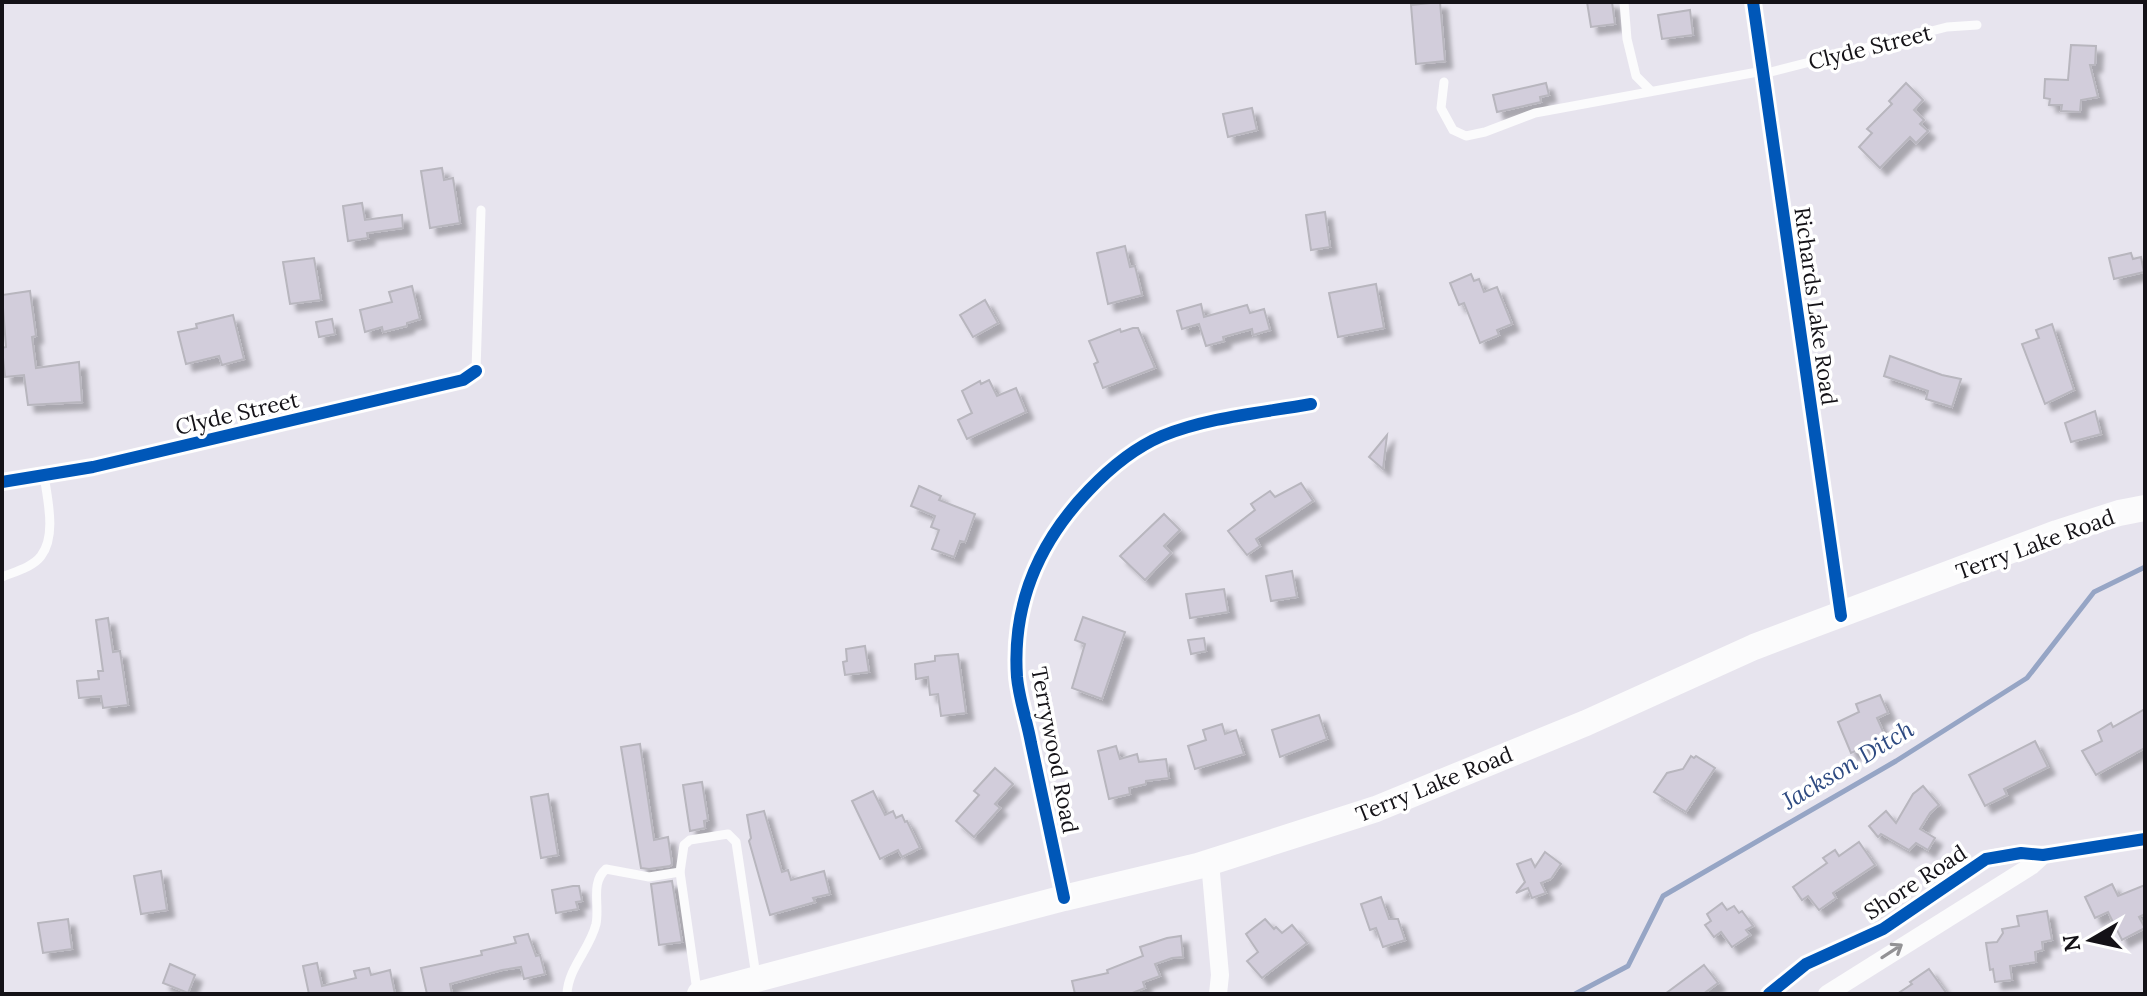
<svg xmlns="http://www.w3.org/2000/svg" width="2147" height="996" font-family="Lora,serif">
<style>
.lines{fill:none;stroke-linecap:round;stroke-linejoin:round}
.stream{stroke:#96a5c5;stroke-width:5}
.building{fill:#d2cddb;stroke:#b8b6be;stroke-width:2;filter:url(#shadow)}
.service{stroke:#fbfbfc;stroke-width:9}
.minor{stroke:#fbfbfc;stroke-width:18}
.secondary{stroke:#fbfbfc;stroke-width:26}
.cycleway-casing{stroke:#fff;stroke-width:17}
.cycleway{stroke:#0057b8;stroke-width:12}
.oneway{stroke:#939295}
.labels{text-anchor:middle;stroke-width:7;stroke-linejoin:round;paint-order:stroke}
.street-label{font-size:22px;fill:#141217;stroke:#fff}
.water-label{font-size:24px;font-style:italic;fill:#2e4a81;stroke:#fff}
</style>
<defs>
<filter id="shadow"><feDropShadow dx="7" dy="7" stdDeviation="2" flood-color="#0004"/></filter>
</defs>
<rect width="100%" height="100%" fill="#e7e4ee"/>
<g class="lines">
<polyline class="stream" points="1575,994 1628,966 1663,896 1896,761 2027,678 2094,592 2145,567"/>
</g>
<g class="building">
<polygon points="1440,2 1445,61 1416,64 1411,5"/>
<polygon points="1587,2 1612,2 1615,24 1591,27"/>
<polygon points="1690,10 1693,35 1662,39 1658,15"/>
<polygon points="2071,45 2096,46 2095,65 2090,65 2098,97 2081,100 2080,112 2061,111 2062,105 2049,105 2050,99 2044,98 2045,79 2068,80"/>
<polygon points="1546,83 1549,95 1540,97 1541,102 1497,112 1493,95"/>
<polygon points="1906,83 1923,100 1914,110 1924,120 1920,124 1928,131 1916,143 1910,137 1880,168 1859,147 1872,133 1867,129 1892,104 1889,101"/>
<polygon points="1252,108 1257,130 1228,137 1223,114"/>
<polygon points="442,168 444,180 453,178 460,223 430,228 421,171"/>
<polygon points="362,203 365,220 402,215 403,228 367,233 368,238 348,241 343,206"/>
<polygon points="1325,212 1330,247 1311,250 1306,215"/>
<polygon points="1125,246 1130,267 1135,266 1142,295 1108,304 1097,253"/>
<polygon points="2131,253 2133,259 2141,257 2144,272 2114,279 2109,258"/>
<polygon points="314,258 321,300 290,304 283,262"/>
<polygon points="1471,274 1474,281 1479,279 1484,292 1497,287 1512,324 1497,330 1499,335 1480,343 1464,303 1459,305 1450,283"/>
<polygon points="1376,284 1384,328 1338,337 1329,293"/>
<polygon points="412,286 420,319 407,323 407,326 383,332 382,327 365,332 360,310 392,302 389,292"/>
<polygon points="30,291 36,336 32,337 36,368 79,362 82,402 28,405 24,375 5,377 2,348 6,347 2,295"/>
<polygon points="985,300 998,323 973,337 960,315"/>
<polygon points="1201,304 1204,317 1247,305 1250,313 1264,309 1270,330 1253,335 1252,329 1223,337 1224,341 1206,346 1199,324 1182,329 1177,311"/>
<polygon points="233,315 244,359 222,365 219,356 186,364 178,332 197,328 196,324"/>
<polygon points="332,319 335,334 319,337 316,322"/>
<polygon points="2052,324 2074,390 2045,404 2022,344 2039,338 2036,330"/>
<polygon points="1133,328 1138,328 1155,368 1103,388 1094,364 1098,362 1089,341 1120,329 1121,332"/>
<polygon points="1890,356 1942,375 1961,379 1952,407 1926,399 1928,391 1884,376"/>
<polygon points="989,380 997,396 1016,388 1026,412 967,439 958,420 972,413 962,391 980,381 981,384"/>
<polygon points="2095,411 2101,434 2071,442 2065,423"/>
<polygon points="1387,435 1383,469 1369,457"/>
<polygon points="1301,483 1313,501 1256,539 1260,546 1247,555 1228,531 1255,510 1251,504 1270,491 1275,497"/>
<polygon points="919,486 941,496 939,500 975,514 965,542 960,541 954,557 932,549 939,530 931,527 935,516 911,506"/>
<polygon points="1164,514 1180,530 1164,546 1171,553 1145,580 1120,556"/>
<polygon points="1292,571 1297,597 1271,601 1266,576"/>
<polygon points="1224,589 1228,612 1190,618 1186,594"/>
<polygon points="1083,617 1125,632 1102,699 1072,688 1085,644 1075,640"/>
<polygon points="108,618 113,652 120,651 128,705 103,708 101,696 79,698 77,681 99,679 98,671 103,671 96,620"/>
<polygon points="1204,638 1206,651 1191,654 1188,640"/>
<polygon points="865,646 869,672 845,675 843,662 847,661 846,649"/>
<polygon points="958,654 966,713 941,716 938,694 930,695 928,677 916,679 915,664 935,661 935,656"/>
<polygon points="1880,695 1888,713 1877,718 1886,738 1851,753 1838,722 1859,712 1856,704"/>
<polygon points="2145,709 2145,748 2096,775 2082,751 2102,741 2098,731 2111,723 2113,727"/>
<polygon points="1319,715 1327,739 1280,757 1272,730"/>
<polygon points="1222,724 1225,734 1236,730 1244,754 1195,769 1188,746 1206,740 1203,730"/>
<polygon points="2035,741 2048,767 2004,789 2007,795 1985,806 1969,775"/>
<polygon points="640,744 654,840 668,837 672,864 670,866 649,869 641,868 621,747"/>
<polygon points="1116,746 1120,759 1137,754 1139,762 1166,759 1169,778 1146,781 1146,784 1129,788 1130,794 1109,799 1098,751"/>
<polygon points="1691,756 1694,758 1696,756 1715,768 1686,812 1654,792 1667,773 1683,769"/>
<polygon points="995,768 1013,784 995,804 1000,808 974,837 956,821 979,795 974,791"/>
<polygon points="702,782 708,820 704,821 705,828 690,831 683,785"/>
<polygon points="1923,786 1939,805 1930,813 1920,829 1935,838 1928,850 1916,843 1909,850 1881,834 1878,837 1869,826 1886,811 1896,823 1913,794"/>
<polygon points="873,791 885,815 893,811 896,818 902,815 905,822 907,821 920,848 902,857 898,850 880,859 852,801"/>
<polygon points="548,794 558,855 541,858 531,797"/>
<polygon points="764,811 782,872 788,870 791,880 824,871 830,894 813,898 815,902 770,915 749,841 751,838 747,815"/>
<polygon points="1859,842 1875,865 1833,893 1836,898 1819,910 1808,896 1802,900 1793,887 1827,863 1823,858 1835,850 1839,856"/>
<polygon points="1545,852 1561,864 1551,879 1541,883 1546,893 1532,898 1528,888 1516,893 1525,882 1517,864 1531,859 1535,867"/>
<polygon points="161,871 167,910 141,914 134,876"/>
<polygon points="672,881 682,942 659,945 651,884"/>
<polygon points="2112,884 2118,896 2145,885 2145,914 2139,917 2145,928 2122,940 2108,912 2095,918 2085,897"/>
<polygon points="573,886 579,886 582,901 576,902 578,909 556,913 552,890"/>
<polygon points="1381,897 1389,919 1398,919 1405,940 1383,947 1376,928 1370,930 1361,904"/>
<polygon points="1722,903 1727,910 1734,906 1739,913 1742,911 1753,926 1746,930 1750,935 1732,947 1721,932 1714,937 1705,925 1711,921 1707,914"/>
<polygon points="2047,911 2052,940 2042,942 2043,950 2035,952 2036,962 2010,966 2012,980 1995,982 1993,969 1990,970 1986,943 1997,942 2003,933 2002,929 2019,926 2017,916"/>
<polygon points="68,919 72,949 43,953 38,923"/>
<polygon points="1265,919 1274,929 1276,927 1282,933 1292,925 1307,943 1262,978 1247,961 1258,952 1246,934"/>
<polygon points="528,934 536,956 540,955 545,974 524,979 521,967 502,970 450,984 452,994 427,994 421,968 482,955 481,951 516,943 514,937"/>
<polygon points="1181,936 1183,957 1172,958 1155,964 1160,976 1143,982 1145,988 1130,994 1075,994 1072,981 1108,973 1107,970 1143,956 1140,947 1167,938"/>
<polygon points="317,963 322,986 356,978 354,971 369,968 371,975 390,970 395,994 309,994 303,966"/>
<polygon points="170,964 195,975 188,993 163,983"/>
<polygon points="1704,965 1718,983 1703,994 1665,994"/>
<polygon points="1929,969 1947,994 1897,994 1912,984 1910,982"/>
</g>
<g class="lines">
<g class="service">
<polyline points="1624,2 1627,39 1636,76 1650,90"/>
<polyline points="1763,74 1947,27 1977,25"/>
<polyline points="1444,82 1441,108 1453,130 1466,136 1485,132 1535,113 1763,71"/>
<polyline points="476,371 481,210"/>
<path d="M 2,577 C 14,572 33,567 41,556 C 57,535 47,498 44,475"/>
<polyline points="697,991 680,872 684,845 690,840 728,834 736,842 756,976"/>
<path d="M 567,994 C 568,968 590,949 596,924 C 600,905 590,883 606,869 L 649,877 L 680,872"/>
</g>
<g class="minor">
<polyline points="1753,2 1841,616"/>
<polyline points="2,482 93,467 463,380 476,371"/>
<polyline points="1210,862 1220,975 1218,994"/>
<path d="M 1064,898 C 1053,846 1042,794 1031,743 C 1027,721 1019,699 1017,677 C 1012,604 1039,542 1089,490 C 1110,468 1134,448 1162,436 C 1209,417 1261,413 1311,404"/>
<polyline points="1769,994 1806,964 1883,929 1986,859 2021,853 2043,855 2145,839"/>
<polyline points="1827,994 2031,866 2043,855"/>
</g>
<polyline class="secondary" points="700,994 1064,898 1198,866 1376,809 1586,723 1754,647 2057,533 2119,513 2145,508"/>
<g class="cycleway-casing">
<g id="cycleway">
<polyline points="1753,2 1841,616"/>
<polyline points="2,482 93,467 463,380 476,371"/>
<path d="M 1064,898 C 1053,846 1042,794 1031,743 C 1027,721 1019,699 1017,677 C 1012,604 1039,542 1089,490 C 1110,468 1134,448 1162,436 C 1209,417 1261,413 1311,404"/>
<polyline points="1769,994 1806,964 1883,929 1986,859 2021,853 2043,855 2145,839"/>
</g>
</g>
<use href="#cycleway" class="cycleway"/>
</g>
<defs><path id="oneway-shaft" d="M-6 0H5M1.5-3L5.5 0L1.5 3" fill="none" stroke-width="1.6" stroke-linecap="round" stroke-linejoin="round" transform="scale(2)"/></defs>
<use class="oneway" href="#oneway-shaft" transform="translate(1892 951) rotate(-33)"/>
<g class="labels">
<g class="street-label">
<text transform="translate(1870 47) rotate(-14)" y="8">Clyde Street</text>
<text transform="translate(1816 306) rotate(82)" y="8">Richards Lake Road</text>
<text transform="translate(237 413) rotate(-13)" y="8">Clyde Street</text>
<text transform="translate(2035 544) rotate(-20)" y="8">Terry Lake Road</text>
<text transform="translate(1055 750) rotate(79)" y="8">Terrywood Road</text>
<text transform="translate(1434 784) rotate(-22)" y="8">Terry Lake Road</text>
<text transform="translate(1915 882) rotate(-33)" y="8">Shore Road</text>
</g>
<g class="water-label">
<text transform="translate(1848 765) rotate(-31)" y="8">Jackson Ditch</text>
</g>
</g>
<rect width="2147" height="996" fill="none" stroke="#141217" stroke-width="8"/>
<g transform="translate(2091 940) rotate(261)" stroke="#ffffff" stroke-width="6" paint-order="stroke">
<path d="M0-6L14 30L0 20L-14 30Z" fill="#141217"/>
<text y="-12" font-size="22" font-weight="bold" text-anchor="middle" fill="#141217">N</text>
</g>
</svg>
